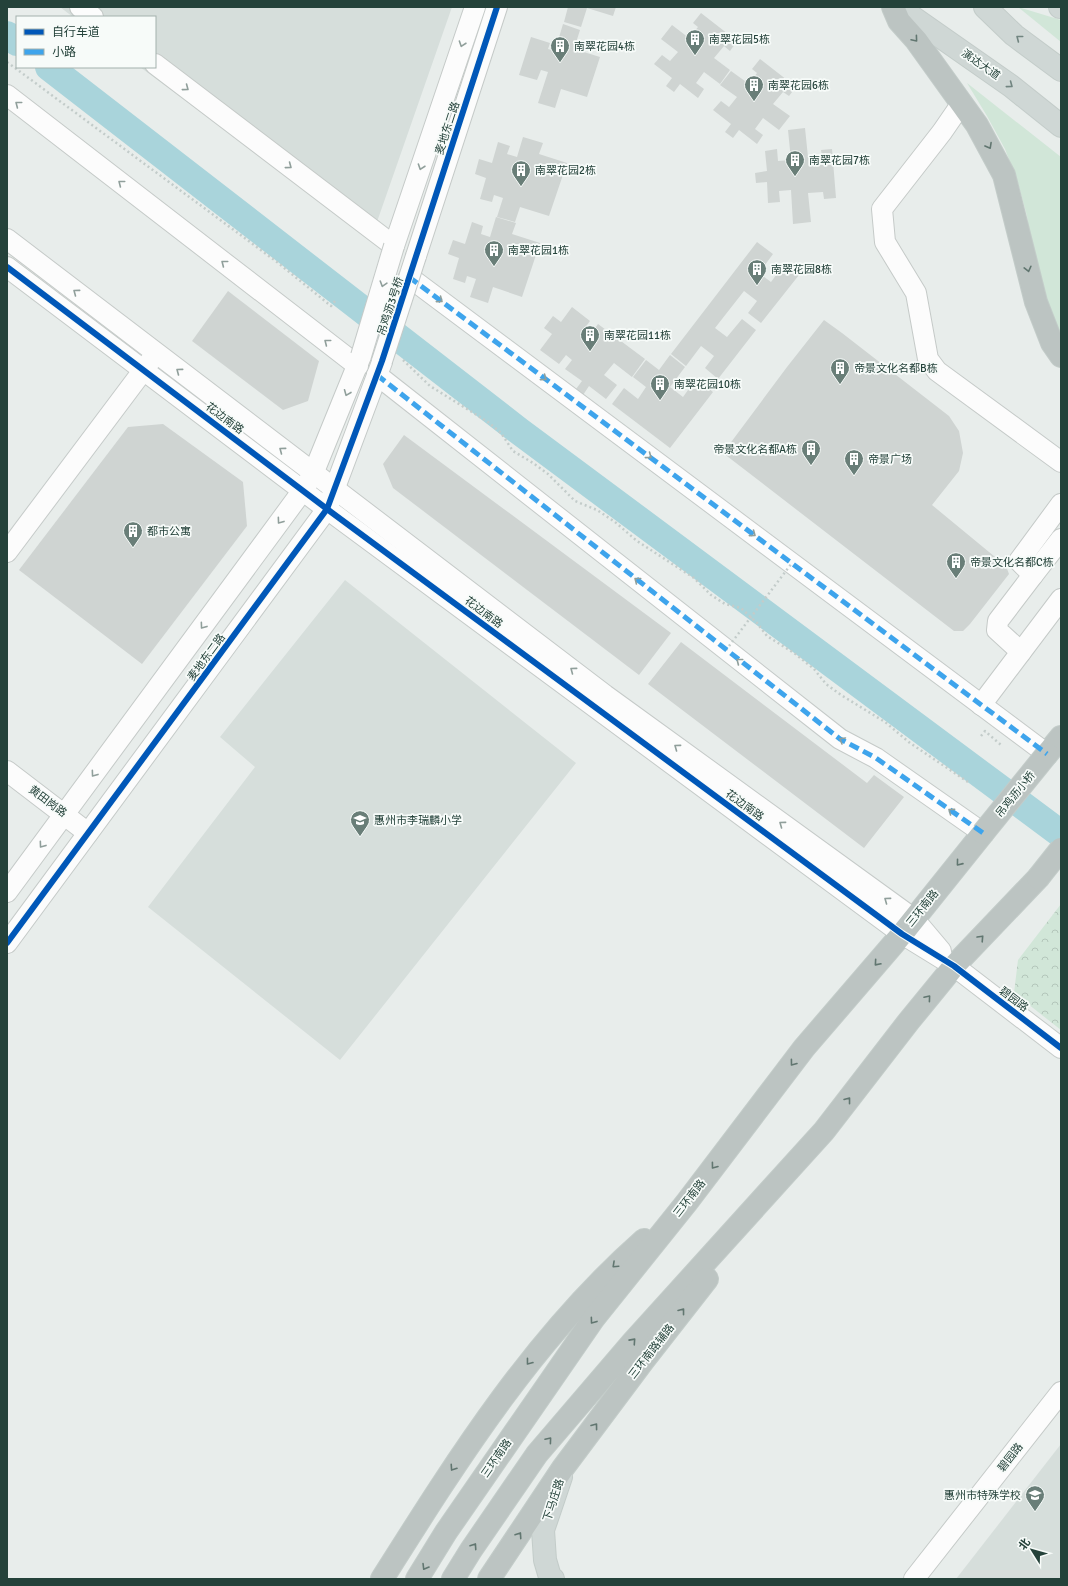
<svg xmlns="http://www.w3.org/2000/svg" width="1068" height="1586" font-family="Signika,'Noto Sans SC',sans-serif">
<style>
.built{fill:#d6dedb}
.grass{fill:#d1e6d8}
.park{fill:url(#park-crowns)}
.lines{fill:none;stroke-linecap:round;stroke-linejoin:round}
.river{stroke:#a9d4db;stroke-width:28}
.building{fill:#cfd4d2}
.minor-casing{stroke:#c5cac8;stroke-width:22}
.major-casing{stroke:#c3ccc9;stroke-width:24}
.highway-casing{stroke:#c3ccc9;stroke-width:24}
.path{stroke:#c3ccca;stroke-width:2.5;stroke-dasharray:2 3;stroke-linecap:butt}
.minor{stroke:#fcfcfc;stroke-width:20}
.major{stroke:#cfd7d5;stroke-width:22}
.highway{stroke:#bcc4c2;stroke-width:22}
.minor-bridge-casing{stroke:#c5cac8;stroke-width:22;stroke-linecap:butt}
.highway-bridge-casing{stroke:#c3ccc9;stroke-width:24;stroke-linecap:butt}
.path-bridge{stroke:#c3ccca;stroke-width:2.5;stroke-dasharray:2 3;stroke-linecap:butt}
.minor-bridge{stroke:#fcfcfc;stroke-width:20}
.highway-bridge{stroke:#bcc4c2;stroke-width:22}
.quiet{stroke:#3ea4ec;stroke-width:5;stroke-dasharray:10 5;stroke-linecap:butt}
.cycleway-casing{stroke:#f7fbf9;stroke-width:8}
.cycleway{stroke:#0057b8;stroke-width:6}
.oneway{stroke:#718580}
.oneway2{stroke:#617670}
.oneway3{stroke:#909f9b}
.labels{text-anchor:middle;stroke-width:3.5;stroke-linejoin:round;paint-order:stroke}
.poi-label{font-size:11px;fill:#24423a;stroke:#f7fbf9;text-anchor:start}
.street-label{font-size:11px;fill:#24423a;stroke:#f7fbf9}
</style>
<defs>
<pattern id="park-crowns" width="20" height="18" patternUnits="userSpaceOnUse"><rect width="20" height="18" fill="#d1e6d8"/><path d="M2 6a3 3 0 1 1 6 0M12 15a3 3 0 1 1 6 0" fill="none" stroke="#b3c6ba"/></pattern>
</defs>
<rect width="100%" height="100%" fill="#e8edeb"/>
<g class="built">
<polygon points="60,7 452,7 371,239 140,67 155,67 155,17 73,17"/>
<polygon points="345,580 576,763 340,1060 148,907 255,767 220,737"/>
<polygon points="1061,1444 1061,1579 956,1579"/>
</g>
<g class="grass">
<polygon points="1018,7 1061,20 1061,42"/>
<polygon points="967,83 1061,157 1061,340 1033,262 1027,216 1018,183 1005,149 987,116"/>
</g>
<polygon class="park" points="1061,904 1061,1030 1014,993 1018,960"/>
<g class="lines">
<g class="river">
<polyline points="7,35 17,42"/>
<polyline points="49,67 519,431 1061,834"/>
</g>
</g>
<g class="building">
<polygon points="568,7 616,7 613,16 587,8 581,27 564,22"/>
<polygon points="701,13 737,41 730,51 724,46 714,58 730,70 720,84 704,72 696,83 704,89 698,98 680,84 674,92 666,86 672,78 654,64 662,55 670,61 678,52 661,39 672,25 689,38 698,27 693,23"/>
<polygon points="563,24 580,30 574,49 600,57 587,97 561,89 555,108 538,103 548,72 541,70 537,80 519,75 531,37 550,43 548,49 555,51"/>
<polygon points="760,59 796,87 789,96 783,92 773,104 790,116 779,130 763,118 755,129 763,135 757,144 739,130 733,138 725,132 731,124 713,110 721,101 729,107 737,97 720,85 731,71 749,84 757,73 752,69"/>
<polygon points="805,128 808,157 822,156 821,150 832,149 836,198 824,199 823,192 808,193 811,222 793,224 791,190 779,191 780,202 768,203 767,182 756,183 755,173 767,171 765,151 777,149 778,161 791,160 788,130"/>
<polygon points="523,137 543,143 539,154 567,163 549,216 520,207 515,222 497,217 503,198 494,195 492,202 480,199 486,178 475,174 479,159 492,163 498,142 510,146 507,154 517,157"/>
<polygon points="496,217 516,223 512,234 540,243 522,297 493,287 488,303 470,297 476,279 467,276 465,283 453,279 459,258 448,254 453,240 465,244 472,222 483,226 481,234 490,237"/>
<polygon points="757,242 773,254 759,273 771,282 785,263 799,275 761,323 748,313 757,301 744,291 715,328 727,337 742,319 756,330 718,379 705,368 714,356 701,346 686,366 671,354"/>
<polygon points="228,291 319,361 308,401 283,410 192,341"/>
<polygon points="572,307 590,321 584,329 591,334 598,324 645,359 632,377 614,363 604,375 617,385 606,399 589,386 583,395 576,389 582,381 565,369 572,360 566,355 559,364 540,350 552,334 544,328 553,316 561,322"/>
<polygon points="824,320 842,333 949,416 959,431 963,453 959,471 932,505 1006,566 1009,574 970,624 963,631 954,631 941,621 723,453 787,367"/>
<polygon points="670,355 685,367 670,387 683,397 696,379 713,392 670,448 612,404 624,388 638,399 646,387 633,377 646,360 659,370"/>
<polygon points="163,424 243,482 247,526 142,664 19,570 128,427"/>
<polygon points="404,435 671,633 639,675 393,488 383,464"/>
<polygon points="681,642 867,783 874,775 904,797 864,848 648,684"/>
</g>
<g class="lines">
<g class="minor-casing">
<g id="minor">
<polyline points="80,7 93,17"/>
<polyline points="155,64 394,246 475,7"/>
<polyline points="7,95 358,366"/>
<polyline points="962,103 942,132 882,209 885,242 916,293 928,359 937,371 1061,462"/>
<polyline points="7,239 605,695 914,919 941,951"/>
<polyline points="416,256 497,7"/>
<polyline points="7,267 327,509 902,934 954,966 1061,1048"/>
<polyline points="409,277 1047,754"/>
<polyline points="377,375 840,739 876,758 983,833"/>
<polyline points="7,552 151,360"/>
<polyline points="1033,575 1061,539"/>
<polyline points="1021,652 1061,599"/>
<polyline points="981,705 1021,652 997,630 998,621 1033,575 1019,561 1061,504"/>
<polyline points="7,771 88,833"/>
<polyline points="7,892 303,490 313,474 361,356"/>
<polyline points="7,943 327,509 382,362"/>
<polyline points="914,1579 1061,1392"/>
</g>
</g>
<g class="major-casing">
<g id="major">
<polyline points="898,7 1011,86 1061,126"/>
<polyline points="985,7 1014,35 1061,70"/>
<polyline points="1060,7 1061,7"/>
<polyline points="553,1579 550,1577 545,1560 543,1530 561,1477"/>
</g>
</g>
<g class="highway-casing">
<g id="highway">
<polyline points="893,7 899,21 916,40 977,125 1004,175 1036,302 1052,343 1061,356"/>
<polyline points="1047,754 1061,737"/>
<path d="M 382,1579 C 459,1457 535,1336 644,1240"/>
<polyline points="417,1579 446,1532 594,1318 687,1202 804,1048 902,934 983,833"/>
<polyline points="453,1579 471,1550 537,1454 632,1343 824,1131 909,1021 954,966 1038,878"/>
<polyline points="489,1579 563,1468 643,1361 707,1279"/>
</g>
</g>
<g class="path">
<polyline points="7,62 277,262 331,306 335,301"/>
<polyline points="403,360 430,386 488,422 501,433 513,451 533,463 548,474 575,501 597,510 615,522 637,541 694,578 711,595 725,604 741,608 757,623 767,636 794,653 814,669 826,684 841,695 885,722 910,743 968,782"/>
<polyline points="981,736 985,731 1001,745"/>
</g>
<use href="#minor" class="minor"/>
<use href="#major" class="major"/>
<use href="#highway" class="highway"/>
<g class="minor-bridge-casing">
<g id="minor-bridge">
<polyline points="361,356 394,246"/>
<polyline points="382,361 416,256"/>
</g>
</g>
<g class="highway-bridge-casing">
<g id="highway-bridge">
<polyline points="983,833 1047,754"/>
<polyline points="1038,878 1061,849"/>
</g>
</g>
<polyline class="path-bridge" points="726,650 792,563"/>
<use href="#minor-bridge" class="minor-bridge"/>
<use href="#highway-bridge" class="highway-bridge"/>
<g class="quiet">
<polyline points="409,277 1047,754"/>
<polyline points="377,375 840,739 876,758 983,833"/>
</g>
<g class="cycleway-casing">
<g id="cycleway">
<polyline points="7,267 327,509 902,934 954,966 1061,1048"/>
<polyline points="7,943 327,509 382,361 497,7"/>
</g>
</g>
<use href="#cycleway" class="cycleway"/>
</g>
<defs><path id="oneway-chevron" d="M-2-3.5L2.5 0L-2 3.5" fill="none" stroke-width="1.6" stroke-linecap="round" stroke-linejoin="round"/></defs>
<g class="oneway">
<use href="#oneway-chevron" transform="translate(1019 38) rotate(-142)"/>
<use href="#oneway-chevron" transform="translate(1010 85) rotate(37)"/>
</g>
<g class="oneway2">
<use href="#oneway-chevron" transform="translate(915 39) rotate(50)"/>
<use href="#oneway-chevron" transform="translate(989 146) rotate(61)"/>
<use href="#oneway-chevron" transform="translate(1028 269) rotate(76)"/>
<use href="#oneway-chevron" transform="translate(959 863) rotate(129)"/>
<use href="#oneway-chevron" transform="translate(981 938) rotate(-47)"/>
<use href="#oneway-chevron" transform="translate(877 963) rotate(131)"/>
<use href="#oneway-chevron" transform="translate(928 998) rotate(-50)"/>
<use href="#oneway-chevron" transform="translate(793 1063) rotate(127)"/>
<use href="#oneway-chevron" transform="translate(848 1100) rotate(-52)"/>
<use href="#oneway-chevron" transform="translate(714 1166) rotate(127)"/>
<use href="#oneway-chevron" transform="translate(615 1265) rotate(137)"/>
<use href="#oneway-chevron" transform="translate(682 1311) rotate(-52)"/>
<use href="#oneway-chevron" transform="translate(593 1321) rotate(126)"/>
<use href="#oneway-chevron" transform="translate(633 1341) rotate(-48)"/>
<use href="#oneway-chevron" transform="translate(529 1362) rotate(128)"/>
<use href="#oneway-chevron" transform="translate(595 1426) rotate(-53)"/>
<use href="#oneway-chevron" transform="translate(549 1440) rotate(-50)"/>
<use href="#oneway-chevron" transform="translate(453 1468) rotate(124)"/>
<use href="#oneway-chevron" transform="translate(519 1535) rotate(-56)"/>
<use href="#oneway-chevron" transform="translate(474 1546) rotate(-56)"/>
<use href="#oneway-chevron" transform="translate(425 1567) rotate(121)"/>
</g>
<g class="oneway3">
<use href="#oneway-chevron" transform="translate(462 44) rotate(109)"/>
<use href="#oneway-chevron" transform="translate(186 88) rotate(37)"/>
<use href="#oneway-chevron" transform="translate(18 104) rotate(-142)"/>
<use href="#oneway-chevron" transform="translate(289 166) rotate(37)"/>
<use href="#oneway-chevron" transform="translate(421 167) rotate(109)"/>
<use href="#oneway-chevron" transform="translate(121 183) rotate(-142)"/>
<use href="#oneway-chevron" transform="translate(224 263) rotate(-142)"/>
<use href="#oneway-chevron" transform="translate(383 284) rotate(107)"/>
<use href="#oneway-chevron" transform="translate(76 292) rotate(-143)"/>
<use href="#oneway-chevron" transform="translate(440 300) rotate(37)"/>
<use href="#oneway-chevron" transform="translate(327 342) rotate(-142)"/>
<use href="#oneway-chevron" transform="translate(179 371) rotate(-143)"/>
<use href="#oneway-chevron" transform="translate(544 378) rotate(37)"/>
<use href="#oneway-chevron" transform="translate(347 393) rotate(112)"/>
<use href="#oneway-chevron" transform="translate(282 450) rotate(-143)"/>
<use href="#oneway-chevron" transform="translate(649 456) rotate(37)"/>
<use href="#oneway-chevron" transform="translate(280 521) rotate(126)"/>
<use href="#oneway-chevron" transform="translate(753 534) rotate(37)"/>
<use href="#oneway-chevron" transform="translate(637 580) rotate(-142)"/>
<use href="#oneway-chevron" transform="translate(203 626) rotate(126)"/>
<use href="#oneway-chevron" transform="translate(739 661) rotate(-142)"/>
<use href="#oneway-chevron" transform="translate(573 670) rotate(-143)"/>
<use href="#oneway-chevron" transform="translate(842 740) rotate(-150)"/>
<use href="#oneway-chevron" transform="translate(677 747) rotate(-144)"/>
<use href="#oneway-chevron" transform="translate(94 774) rotate(126)"/>
<use href="#oneway-chevron" transform="translate(951 811) rotate(-144)"/>
<use href="#oneway-chevron" transform="translate(782 824) rotate(-144)"/>
<use href="#oneway-chevron" transform="translate(42 845) rotate(126)"/>
<use href="#oneway-chevron" transform="translate(887 900) rotate(-144)"/>
</g>
<defs>
<g id="building-pin" transform="scale(1)"><path d="M0 17L-7.5 6A9.5 9.5 0 1 1 7.5 6Z" fill="#697e78" stroke="#f7fbf9"/><path d="M-4-6H4V6H1V3H-1V6H-4ZM-2.5-4.3h1.7v1.8h-1.7ZM.8-4.3h1.7v1.8H.8ZM-2.5-1h1.7V.8h-1.7ZM.8-1h1.7V.8H.8Z" fill="#fff"/></g>
<g id="school-pin" transform="scale(1)"><path d="M0 17L-7.5 6A9.5 9.5 0 1 1 7.5 6Z" fill="#697e78" stroke="#f7fbf9"/><path d="M0-5L7-2L0 1L-7-2ZM-4 1L0 2.5L4 1V4Q0 6-4 4Z" fill="#fff"/></g>
</defs>
<g fill-rule="evenodd">
<use href="#building-pin" x="695" y="39"/>
<use href="#building-pin" x="560" y="46"/>
<use href="#building-pin" x="754" y="85"/>
<use href="#building-pin" x="795" y="160"/>
<use href="#building-pin" x="521" y="170"/>
<use href="#building-pin" x="494" y="250"/>
<use href="#building-pin" x="757" y="269"/>
<use href="#building-pin" x="590" y="335"/>
<use href="#building-pin" x="840" y="368"/>
<use href="#building-pin" x="660" y="384"/>
<use href="#building-pin" x="811" y="449"/>
<use href="#building-pin" x="854" y="459"/>
<use href="#building-pin" x="133" y="531"/>
<use href="#building-pin" x="956" y="562"/>
<use href="#school-pin" x="360" y="820"/>
<use href="#school-pin" x="1035" y="1495"/>
</g>
<g class="labels">
<g class="poi-label">
<text x="709" y="43">南翠花园5栋</text>
<text x="574" y="50">南翠花园4栋</text>
<text x="768" y="89">南翠花园6栋</text>
<text x="809" y="164">南翠花园7栋</text>
<text x="535" y="174">南翠花园2栋</text>
<text x="508" y="254">南翠花园1栋</text>
<text x="771" y="273">南翠花园8栋</text>
<text x="604" y="339">南翠花园11栋</text>
<text x="854" y="372">帝景文化名都B栋</text>
<text x="674" y="388">南翠花园10栋</text>
<text x="797" y="453" text-anchor="end">帝景文化名都A栋</text>
<text x="868" y="463">帝景广场</text>
<text x="147" y="535">都市公寓</text>
<text x="970" y="566">帝景文化名都C栋</text>
<text x="374" y="824">惠州市李瑞麟小学</text>
<text x="1021" y="1499" text-anchor="end">惠州市特殊学校</text>
</g>
<g class="street-label">
<text transform="translate(981 64) rotate(35)" y="4">演达大道</text>
<text transform="translate(447 128) rotate(-72)" y="4">麦地东二路</text>
<text transform="translate(390 306) rotate(-72)" y="4">吊鸡沥3号桥</text>
<text transform="translate(225 418) rotate(37)" y="4">花边南路</text>
<text transform="translate(484 612) rotate(37)" y="4">花边南路</text>
<text transform="translate(206 657) rotate(-54)" y="4">麦地东二路</text>
<text transform="translate(1015 794) rotate(-51)" y="4">吊鸡沥小桥</text>
<text transform="translate(48 801) rotate(37)" y="4">黄田岗路</text>
<text transform="translate(745 805) rotate(36)" y="4">花边南路</text>
<text transform="translate(922 908) rotate(-51)" y="4">三环南路</text>
<text transform="translate(1014 999) rotate(37)" y="4">碧园路</text>
<text transform="translate(689 1198) rotate(-52)" y="4">三环南路</text>
<text transform="translate(651 1351) rotate(-52)" y="4">三环南路辅路</text>
<text transform="translate(1010 1457) rotate(-52)" y="4">碧园路</text>
<text transform="translate(496 1458) rotate(-55)" y="4">三环南路</text>
<text transform="translate(553 1500) rotate(-72)" y="4">下马庄路</text>
</g>
</g>
<rect width="1068" height="1586" fill="none" stroke="#24423a" stroke-width="16"/>
<rect x="16" y="16" width="140" height="52" fill="#f7fbf9" stroke="#a3b1ad"/>
<rect x="24" y="29" width="20" height="6" fill="#0057b8" stroke="#a3b1ad"/>
<text x="52" y="36" font-size="12" fill="#24423a">自行车道</text>
<rect x="24" y="49" width="20" height="6" fill="#3ea4ec" stroke="#a3b1ad"/>
<text x="52" y="56" font-size="12" fill="#24423a">小路</text>
<g transform="translate(1032 1550) rotate(307)" stroke="#f7fbf9" stroke-width="3" paint-order="stroke">
<path d="M0-3L7 15L0 10L-7 15Z" fill="#24423a"/>
<text y="-6" font-size="11" font-weight="bold" text-anchor="middle" fill="#24423a">北</text>
</g>
</svg>
